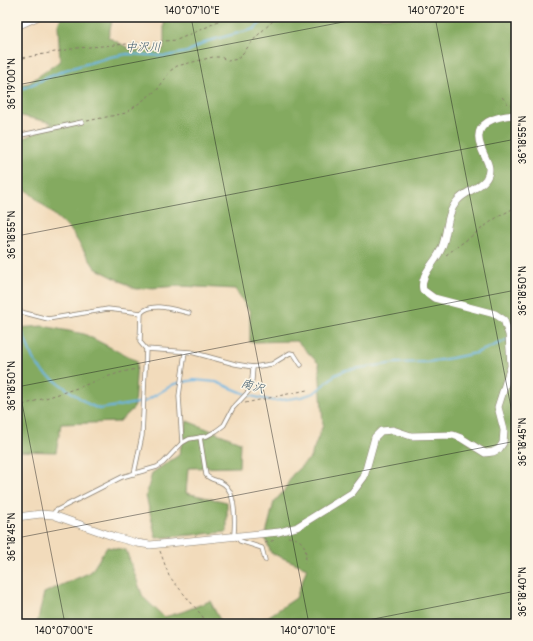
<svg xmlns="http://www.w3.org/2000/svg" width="533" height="641" font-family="Pangolin,'Klee One',sans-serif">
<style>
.forest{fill:#84aa60;stroke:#50633e}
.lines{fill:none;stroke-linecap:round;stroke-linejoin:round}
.stream{stroke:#6bb5e3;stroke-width:2}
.lane-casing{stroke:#877c6c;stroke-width:5}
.street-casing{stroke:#877c6c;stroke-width:8}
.path{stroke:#877c6c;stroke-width:1;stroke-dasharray:3 3;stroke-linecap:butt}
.lane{stroke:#fff;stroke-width:3.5}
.street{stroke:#fff;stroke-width:7}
.ticks{fill:none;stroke:#1c1c1c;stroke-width:1;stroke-opacity:0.45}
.labels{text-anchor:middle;stroke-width:3;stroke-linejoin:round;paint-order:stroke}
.water-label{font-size:12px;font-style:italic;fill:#3c596c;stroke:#fcf5e5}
.neatline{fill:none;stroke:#1c1c1c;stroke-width:1.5}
.ticks-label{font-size:10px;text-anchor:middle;fill:#1c1c1c}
</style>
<rect width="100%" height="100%" fill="#fcf5e5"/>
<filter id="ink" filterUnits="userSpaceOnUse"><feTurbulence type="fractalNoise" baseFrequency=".025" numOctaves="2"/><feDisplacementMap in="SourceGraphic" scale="8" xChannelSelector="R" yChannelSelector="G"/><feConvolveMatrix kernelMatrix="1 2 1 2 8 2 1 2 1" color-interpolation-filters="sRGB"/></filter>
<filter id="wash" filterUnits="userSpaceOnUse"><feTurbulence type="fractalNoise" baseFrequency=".012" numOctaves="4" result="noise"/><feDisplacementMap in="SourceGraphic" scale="16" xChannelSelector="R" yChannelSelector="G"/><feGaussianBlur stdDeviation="0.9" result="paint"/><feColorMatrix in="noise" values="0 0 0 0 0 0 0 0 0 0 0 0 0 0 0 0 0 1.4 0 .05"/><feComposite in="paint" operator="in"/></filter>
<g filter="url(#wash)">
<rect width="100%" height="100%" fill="#f2dbbb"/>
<g class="forest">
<polygon points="61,17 113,17 108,37 134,51 164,49 164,17 516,17 516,624 37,624 44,593 91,572 107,547 126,550 143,597 164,617 182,612 210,601 222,624 266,618 296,598 307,568 271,553 265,538 274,502 284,491 292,475 310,458 323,425 319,364 297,341 250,342 250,312 235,289 180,286 136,289 95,268 70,229 23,187 17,187 17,142 53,123 17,115 17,85 29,83 60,61 58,25"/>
<polygon points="43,326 84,334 137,361 134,408 119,422 61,424 56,452 17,451 17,328"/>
<polygon points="187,421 240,442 239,467 188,468 186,493 227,502 227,532 156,538 146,496 152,473 179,455"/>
</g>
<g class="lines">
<g class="stream">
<polyline points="17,91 65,70 110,57 127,54 166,56 187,52 208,41 254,29 267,17"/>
<polyline points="17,327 23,334 33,359 43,372 88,404 99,409 144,402 174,384 194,380 216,382 251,396 274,401 301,397 314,393 335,375 346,370 396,363 428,362 452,358 476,353 507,340"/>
</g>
</g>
</g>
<g filter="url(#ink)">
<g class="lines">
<g class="lane-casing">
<g id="lane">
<polyline points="17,136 82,122"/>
<polyline points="17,311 48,319 108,309 141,313"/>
<polyline points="141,313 140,342 146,349 191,352 235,364 253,367 272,364 290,353 294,354 301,365"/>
<path d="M 141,313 C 152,301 175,310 189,313"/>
<path d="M 200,437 L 206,475 C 210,480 217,480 222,483 C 236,490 235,521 234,534 L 240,541 L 262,548 L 265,560"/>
<polyline points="182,443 179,396 185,352"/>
<polyline points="134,474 142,436 146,349"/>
<polyline points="53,515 55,511 122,477 157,467 163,463 182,443 189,439 207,436 216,431 224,425 233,408 248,392 252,380 253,367"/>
</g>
</g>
<g class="street-casing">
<g id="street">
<polyline points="17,26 37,17"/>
<path d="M 17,517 L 41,514 L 53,515 L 115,537 L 137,543 L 150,545 L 279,532 L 297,527 L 352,493 L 364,477 L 375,437 L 381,431 L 393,430 L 411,436 L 453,435 L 461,438 L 485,453 L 493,452 L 499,449 L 503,443 L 504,430 L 498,407 L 511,366 L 509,335 L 504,320 L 495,314 L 434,298 L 423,290 C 419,274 437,262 442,247 C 448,232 446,214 457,201 C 465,191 479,189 486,179 C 494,167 484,158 481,147 C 471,122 497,116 516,115"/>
</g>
</g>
<g class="path">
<polyline points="17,59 77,48 177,40 209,26 225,17"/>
<polyline points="502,97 507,103 515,108"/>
<polyline points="87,121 126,113 158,89 170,71 177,66 213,57 221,57 228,61 238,59 257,36 277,17"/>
<polyline points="446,255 496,218 516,207"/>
<polyline points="245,403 307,390"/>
<path d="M 17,407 C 37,400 57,395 77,388 C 97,381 118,371 139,369"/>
<polyline points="511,443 516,443"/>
<path d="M 288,537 C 304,538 308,549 305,563"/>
<polyline points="265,543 275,540"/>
<polyline points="160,551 169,576 203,617 205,624"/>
</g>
<use href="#lane" class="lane"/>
<use href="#street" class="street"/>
</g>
</g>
<path class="ticks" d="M 191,17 L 309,624M 435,17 L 516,433M 17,85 L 369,17M 17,236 L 516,139M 17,377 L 65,624M 17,387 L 516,290M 17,538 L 516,441M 348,624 L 516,591"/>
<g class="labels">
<g class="water-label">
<text x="143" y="51">中沢川</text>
<text transform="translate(253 386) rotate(17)" y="4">南沢</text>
</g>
</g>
<rect width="533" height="641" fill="none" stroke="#fcf5e5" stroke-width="44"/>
<rect x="22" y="22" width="489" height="597" class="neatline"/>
<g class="ticks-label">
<text x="192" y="14">140°07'10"E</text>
<text x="436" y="14">140°07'20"E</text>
<text transform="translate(11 84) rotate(-90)" y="4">36°19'00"N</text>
<text transform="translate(522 140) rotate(-90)" y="4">36°18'55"N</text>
<text transform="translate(11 235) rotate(-90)" y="4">36°18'55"N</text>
<text transform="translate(522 291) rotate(-90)" y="4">36°18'50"N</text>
<text transform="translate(11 386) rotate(-90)" y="4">36°18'50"N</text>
<text transform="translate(522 442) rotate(-90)" y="4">36°18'45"N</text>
<text transform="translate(11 537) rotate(-90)" y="4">36°18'45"N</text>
<text transform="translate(522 592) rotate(-90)" y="4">36°18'40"N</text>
<text x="64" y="634">140°07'00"E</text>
<text x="308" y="634">140°07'10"E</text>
</g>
</svg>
